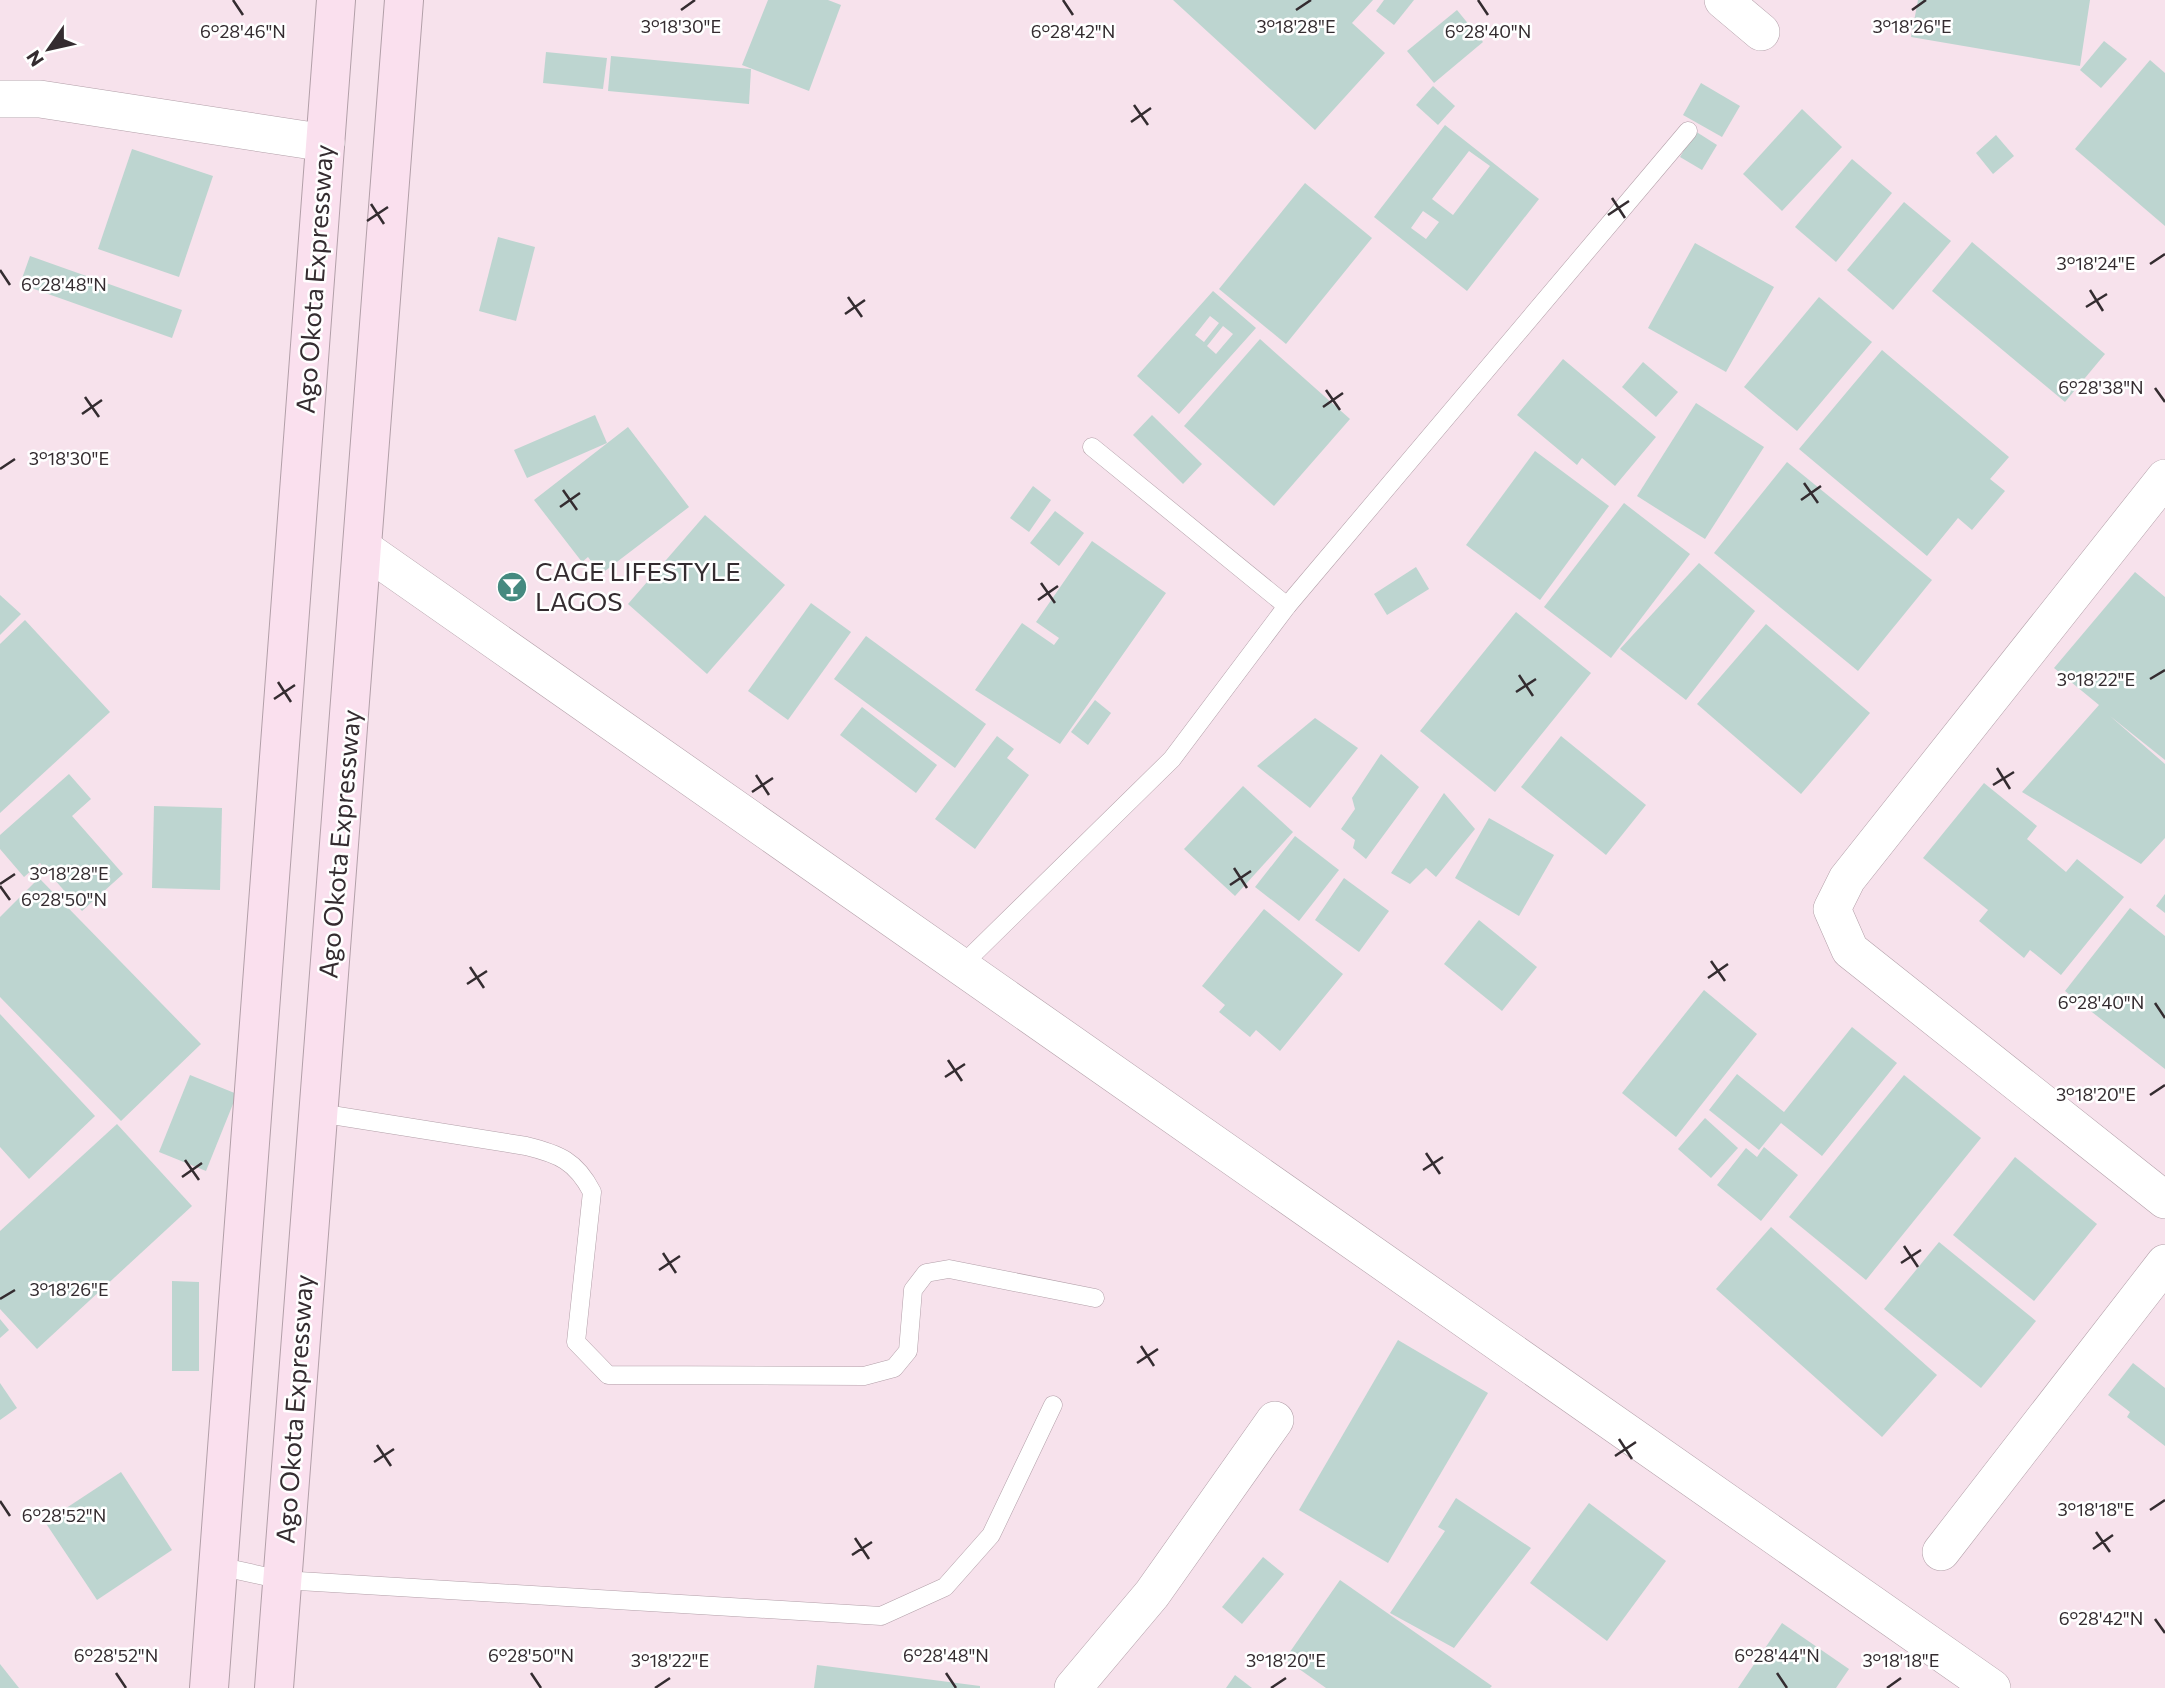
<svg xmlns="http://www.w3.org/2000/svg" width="2165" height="1688" font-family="Commissioner,sans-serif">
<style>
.building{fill:#bdd5d0;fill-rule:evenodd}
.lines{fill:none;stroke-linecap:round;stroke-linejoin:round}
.lane-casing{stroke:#b29fa8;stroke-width:19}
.street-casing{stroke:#b29fa8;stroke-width:38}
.secondary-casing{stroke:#b29fa8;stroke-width:40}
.lane{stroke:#fff;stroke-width:18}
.street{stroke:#fff;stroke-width:37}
.secondary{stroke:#fae0ee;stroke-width:38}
.ticks{fill:none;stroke:#342c30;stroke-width:2.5}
.labels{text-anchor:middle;stroke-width:5;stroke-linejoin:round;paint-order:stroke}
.street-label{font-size:26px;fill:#342c30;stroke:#fff}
.poi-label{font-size:26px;fill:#342c30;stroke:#fff;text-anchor:start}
.ticks-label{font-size:18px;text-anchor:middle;fill:#342c30;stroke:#fff;stroke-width:5;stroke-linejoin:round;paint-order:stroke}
</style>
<rect width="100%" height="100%" fill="#f7e2ec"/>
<g class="building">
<polygon points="768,0 828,0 841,5 809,91 742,65"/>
<polygon points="1173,0 1373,0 1352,23 1385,53 1315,130"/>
<polygon points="1384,0 1414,0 1394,25 1376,11"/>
<polygon points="1918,0 2090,0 2080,66 1911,37"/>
<polygon points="1457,10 1483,42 1434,83 1407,51"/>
<polygon points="2104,41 2127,59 2101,88 2080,70"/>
<polygon points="546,52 607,58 603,89 543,83"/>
<polygon points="611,56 751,69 749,104 608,91"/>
<polygon points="2150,60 2165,73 2165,226 2075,149"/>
<polygon points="1701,83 1740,106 1722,137 1683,115"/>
<polygon points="1433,86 1455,106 1438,125 1416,105"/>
<polygon points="1802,109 1842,147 1782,211 1743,174"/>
<path d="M 1445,125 L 1539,199 L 1467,291 L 1374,217 ZM 1469,151 L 1490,166 L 1453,215 L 1432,199 ZM 1423,211 L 1439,222 L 1426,239 L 1411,228 Z"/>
<polygon points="1695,131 1717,145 1702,170 1680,157"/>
<polygon points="1996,135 2014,156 1993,174 1976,153"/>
<polygon points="132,149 213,176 179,277 98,249"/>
<polygon points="1852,159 1892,193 1836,262 1795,227"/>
<polygon points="1305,183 1372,238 1286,344 1219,289"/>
<polygon points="1904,202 1951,241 1893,310 1847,270"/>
<polygon points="498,237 535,247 516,321 479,311"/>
<polygon points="1972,242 2105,354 2065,402 1932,291"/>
<polygon points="1695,243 1774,287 1726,372 1648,328"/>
<polygon points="30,256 182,310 172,338 20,284"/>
<path d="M 1213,291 L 1256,328 L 1179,414 L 1137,376 ZM 1210,316 L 1219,323 L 1204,342 L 1195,335 ZM 1223,326 L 1233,334 L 1216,354 L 1207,346 Z"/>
<polygon points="1819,297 1872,342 1797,431 1744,387"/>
<polygon points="1260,339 1350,419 1274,506 1184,426"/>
<polygon points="1882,350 2009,457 1990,479 2005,491 1972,530 1958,518 1927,556 1799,449"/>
<polygon points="1563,359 1656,437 1615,486 1582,458 1577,465 1517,415"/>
<polygon points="1643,362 1678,392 1656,417 1622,387"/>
<polygon points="1696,403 1764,447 1705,539 1637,496"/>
<polygon points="595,415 607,443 527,478 514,450"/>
<polygon points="1152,415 1202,464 1183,484 1133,435"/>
<polygon points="628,427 689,507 601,574 588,557 582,562 534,500"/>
<polygon points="1535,451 1609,506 1540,600 1466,545"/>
<polygon points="1787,462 1932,580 1858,671 1714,553"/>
<polygon points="1033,486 1051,500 1029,532 1010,518"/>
<polygon points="1624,503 1690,554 1611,658 1544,607"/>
<polygon points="1055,511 1084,533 1059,566 1030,543"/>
<polygon points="705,515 785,585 707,674 628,604"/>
<polygon points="1092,541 1166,593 1060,744 975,690 1022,623 1054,645 1059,638 1036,622"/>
<polygon points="1699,563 1755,611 1686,700 1620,649"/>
<polygon points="1416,567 1429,589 1387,615 1374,594"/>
<polygon points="2135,572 2165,597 2165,760 2110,716 2165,764 2165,838 2141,864 2022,792 2099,705 2054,668"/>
<polygon points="0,595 21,614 0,635"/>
<polygon points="811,603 851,632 788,720 748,691"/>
<polygon points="1516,612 1591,673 1495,792 1420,731"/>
<polygon points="25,620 110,712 0,813 0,644"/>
<polygon points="1766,624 1870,713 1801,794 1697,704"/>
<polygon points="866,636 986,724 955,768 834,679"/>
<polygon points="1095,700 1111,713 1088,745 1071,732"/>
<polygon points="862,707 937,765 916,793 840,735"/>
<polygon points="1315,718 1358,748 1310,808 1257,766"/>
<polygon points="997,736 1014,749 1007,758 1029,775 975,849 935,819"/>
<polygon points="1561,736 1646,805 1606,855 1521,787"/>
<polygon points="1381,754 1419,787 1366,859 1353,848 1355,840 1341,829 1355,809 1352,798"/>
<polygon points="69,774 91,799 72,816 123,874 82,911 40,863 24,877 0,849 0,835"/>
<polygon points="1984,783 2037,826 2027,839 2066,872 2077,859 2124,897 2061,975 2030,950 2024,958 1979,921 1988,910 1923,858"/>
<polygon points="1243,786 1293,832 1235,896 1184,849"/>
<polygon points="1444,793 1475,829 1436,877 1426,868 1410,884 1391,873"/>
<polygon points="154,806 222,808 220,890 152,888"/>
<polygon points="1489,818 1554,855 1519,916 1455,878"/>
<polygon points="1295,836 1339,870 1299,921 1255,887"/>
<polygon points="39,878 201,1044 121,1121 0,997 0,917"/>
<polygon points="1344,878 1389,911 1359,952 1315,920"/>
<polygon points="2165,894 2165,913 2156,906"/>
<polygon points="2130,908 2165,936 2165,1069 2065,991"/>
<polygon points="1264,909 1343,974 1280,1051 1256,1030 1250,1037 1219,1012 1225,1005 1202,986"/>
<polygon points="1479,920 1537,967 1502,1011 1444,964"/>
<polygon points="1704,990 1757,1034 1676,1137 1622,1093"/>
<polygon points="0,1014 95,1116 29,1179 0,1147"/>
<polygon points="1852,1027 1897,1063 1822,1156 1781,1123 1759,1150 1709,1110 1737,1074 1784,1112"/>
<polygon points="190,1075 237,1094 206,1171 159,1152"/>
<polygon points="1904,1075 1981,1138 1866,1280 1789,1217"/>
<polygon points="1705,1118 1738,1148 1711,1178 1678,1149"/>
<polygon points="117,1124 192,1206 37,1349 0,1309 0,1231"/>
<polygon points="1764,1147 1798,1175 1761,1221 1717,1185 1746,1148 1757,1157"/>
<polygon points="2015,1157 2097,1224 2034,1301 1953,1235"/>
<polygon points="1771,1227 1937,1375 1882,1437 1716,1289"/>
<polygon points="1939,1242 2036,1321 1981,1388 1884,1309"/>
<polygon points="172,1281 199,1282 199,1371 172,1371"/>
<polygon points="0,1319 9,1330 0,1338"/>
<polygon points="1398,1340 1488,1393 1388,1563 1299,1510"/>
<polygon points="2133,1363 2165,1388 2165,1446 2127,1417 2130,1412 2108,1395"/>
<polygon points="0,1383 17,1408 0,1420"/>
<polygon points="121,1472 172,1550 97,1600 45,1522"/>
<polygon points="1456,1498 1531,1548 1454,1648 1390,1613 1445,1531 1438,1527"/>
<polygon points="1589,1503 1666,1561 1607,1641 1530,1583"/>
<polygon points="1263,1557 1284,1574 1242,1624 1222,1607"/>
<polygon points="1340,1580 1492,1686 1490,1688 1326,1688 1285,1659"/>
<polygon points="1782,1623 1849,1669 1836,1688 1738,1688"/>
<polygon points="0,1664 19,1688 0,1688"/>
<polygon points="817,1665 980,1686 980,1688 814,1688"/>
<polygon points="1235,1675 1252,1688 1226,1688"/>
</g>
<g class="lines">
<g class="lane-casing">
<g id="lane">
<polyline points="1092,447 1287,606"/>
<polyline points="962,965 1172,759 1287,606 1688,131"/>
<path d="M 319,1113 L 526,1146 C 559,1154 576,1161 592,1192 L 576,1342 L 608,1375 L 864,1376 L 894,1368 L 908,1351 L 913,1290 L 926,1273 L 949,1269 L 1095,1298"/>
<polyline points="218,1566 282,1580 881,1616 945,1587 991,1535 1053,1405"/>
</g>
</g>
<g class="street-casing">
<g id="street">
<polyline points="1723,0 1761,32"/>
<polyline points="0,99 40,99 326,143"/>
<polyline points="2165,478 1847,879 1832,909 1850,950 2165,1200"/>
<polyline points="363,548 1992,1688"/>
<polyline points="1941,1552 2165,1263"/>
<polyline points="1073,1688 1152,1594 1275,1420"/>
</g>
</g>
<g class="secondary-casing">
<g id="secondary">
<polyline points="209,1688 336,0"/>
<polyline points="274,1688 404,0"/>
</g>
</g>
<use href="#lane" class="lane"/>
<use href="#street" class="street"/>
<use href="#secondary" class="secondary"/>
</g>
<path class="ticks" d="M 233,0 L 243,15M 1063,0 L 1073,15M 1478,0 L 1488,15M 681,10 L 695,0M 1296,10 L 1311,0M 1912,10 L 1926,0M 1134,105 L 1148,125M 1131,122 L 1151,108M 1612,198 L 1625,218M 371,204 L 384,224M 1608,215 L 1629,201M 367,221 L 388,207M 2150,264 L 2165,254M 0,270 L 10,285M 2090,290 L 2103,311M 848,297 L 862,317M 2086,307 L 2107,294M 845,314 L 865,300M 2155,388 L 2165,402M 1326,390 L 1340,410M 85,397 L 99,417M 1323,407 L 1343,393M 82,414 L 102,400M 0,469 L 15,459M 1804,483 L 1818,503M 563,490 L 577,510M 1801,500 L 1821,486M 560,507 L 580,493M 1041,583 L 1055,603M 1038,600 L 1058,586M 1519,675 L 1533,696M 2150,679 L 2165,670M 278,682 L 291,702M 1516,692 L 1536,679M 274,699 L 295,685M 1997,768 L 2010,789M 756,775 L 769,795M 1993,785 L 2014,772M 752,792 L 773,778M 1234,868 L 1247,888M 0,884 L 15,874M 1230,885 L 1251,871M 0,886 L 10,900M 1711,961 L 1725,981M 470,967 L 484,988M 1708,978 L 1728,964M 467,984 L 487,971M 2155,1003 L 2165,1018M 948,1060 L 962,1081M 945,1077 L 965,1064M 2150,1095 L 2165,1085M 1426,1153 L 1440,1174M 185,1160 L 199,1180M 1423,1170 L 1443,1157M 182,1177 L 202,1163M 1904,1246 L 1918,1267M 663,1253 L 676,1273M 1901,1263 L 1921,1250M 659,1270 L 680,1256M 0,1299 L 15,1290M 1141,1346 L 1154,1366M 1137,1363 L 1158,1349M 1619,1439 L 1632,1459M 377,1445 L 391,1466M 1615,1456 L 1636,1442M 374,1462 L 394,1449M 0,1501 L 10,1516M 2150,1510 L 2165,1500M 2096,1532 L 2110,1552M 855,1538 L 869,1559M 2093,1549 L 2113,1535M 852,1555 L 872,1542M 2155,1619 L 2165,1633M 116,1673 L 126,1688M 531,1673 L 541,1688M 946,1673 L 956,1688M 1777,1673 L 1787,1688M 655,1688 L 670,1678M 1271,1688 L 1286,1678M 1887,1688 L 1901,1678"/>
<defs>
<g id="bar-disc" transform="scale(1.575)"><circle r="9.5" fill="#458a80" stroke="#fff"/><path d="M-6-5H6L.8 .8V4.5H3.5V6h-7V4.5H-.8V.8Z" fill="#fff"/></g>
</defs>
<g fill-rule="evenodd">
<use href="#bar-disc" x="512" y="587"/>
</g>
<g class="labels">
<g class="street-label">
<text transform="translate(315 279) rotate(-86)" y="9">Ago Okota Expressway</text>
<text transform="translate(340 844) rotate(-85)" y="9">Ago Okota Expressway</text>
<text transform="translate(295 1409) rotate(-86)" y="9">Ago Okota Expressway</text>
</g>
<g class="poi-label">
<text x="535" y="581">CAGE LIFESTYLE<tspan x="535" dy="30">LAGOS</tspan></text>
</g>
</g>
<g class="ticks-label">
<text x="681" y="33">3°18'30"E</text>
<text x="1296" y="33">3°18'28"E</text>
<text x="1912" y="33">3°18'26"E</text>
<text x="243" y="38">6°28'46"N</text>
<text x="1073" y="38">6°28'42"N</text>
<text x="1488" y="38">6°28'40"N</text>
<text x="2096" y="270">3°18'24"E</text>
<text x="64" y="291">6°28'48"N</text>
<text x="2101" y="394">6°28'38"N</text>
<text x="69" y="465">3°18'30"E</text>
<text x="2096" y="686">3°18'22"E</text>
<text x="69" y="880">3°18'28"E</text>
<text x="64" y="906">6°28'50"N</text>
<text x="2101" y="1009">6°28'40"N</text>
<text x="2096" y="1101">3°18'20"E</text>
<text x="69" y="1296">3°18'26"E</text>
<text x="2096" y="1516">3°18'18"E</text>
<text x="64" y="1522">6°28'52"N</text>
<text x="2101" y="1625">6°28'42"N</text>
<text x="116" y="1662">6°28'52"N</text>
<text x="531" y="1662">6°28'50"N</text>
<text x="946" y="1662">6°28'48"N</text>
<text x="1777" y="1662">6°28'44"N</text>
<text x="670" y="1667">3°18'22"E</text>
<text x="1286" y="1667">3°18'20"E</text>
<text x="1901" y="1667">3°18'18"E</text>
</g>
<g transform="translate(49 49) rotate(236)" stroke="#ffffff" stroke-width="5" paint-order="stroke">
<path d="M0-5L12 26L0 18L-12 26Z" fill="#342c30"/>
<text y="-10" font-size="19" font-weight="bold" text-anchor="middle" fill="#342c30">N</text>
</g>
</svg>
